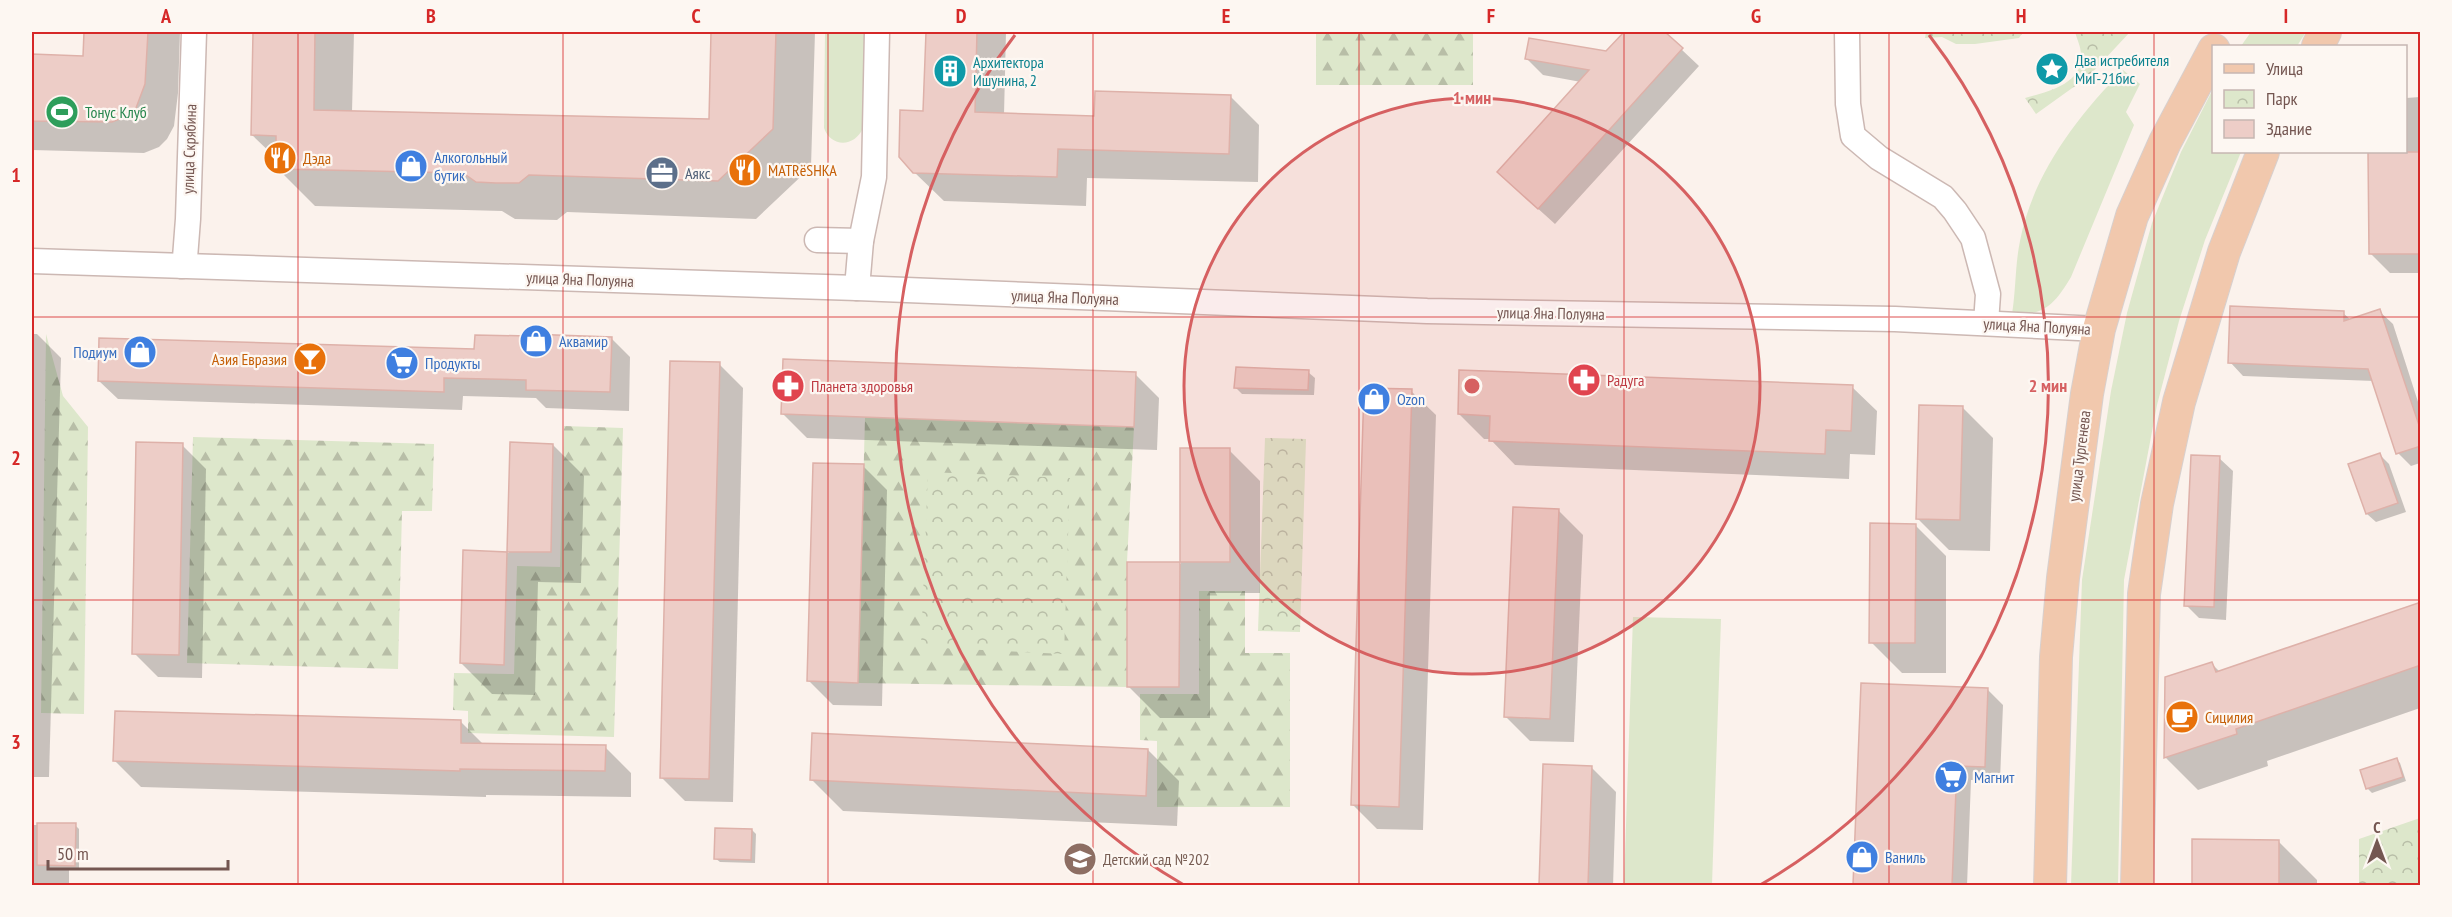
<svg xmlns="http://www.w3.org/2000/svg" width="2452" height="917" font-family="'PT Sans Narrow',sans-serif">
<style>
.green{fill:#dde7cb}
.forest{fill:url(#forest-firs)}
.park{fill:url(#park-crowns)}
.shadow{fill:#0003}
.building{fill:#edcdc7;stroke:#deb1a9;stroke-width:1.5}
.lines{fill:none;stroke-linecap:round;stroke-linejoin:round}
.minor-casing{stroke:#ccb8b3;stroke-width:27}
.major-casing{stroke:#d8d0ce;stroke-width:34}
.minor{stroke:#fff;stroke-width:24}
.major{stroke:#f1c8ad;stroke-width:32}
.grid{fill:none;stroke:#d62828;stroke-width:1.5;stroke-opacity:0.55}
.ring{fill:none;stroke:#d66061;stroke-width:3}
.labels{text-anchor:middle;stroke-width:4.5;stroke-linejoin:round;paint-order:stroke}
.culture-label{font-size:16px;fill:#0d838f;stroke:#fdf7f2;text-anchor:start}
.leisure-label{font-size:16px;fill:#27864d;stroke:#fdf7f2;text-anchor:start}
.street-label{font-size:16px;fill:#745651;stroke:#fdf7f2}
.shop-label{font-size:16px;fill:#366cbe;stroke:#fdf7f2;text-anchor:start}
.food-label{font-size:16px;fill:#c56008;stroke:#fdf7f2;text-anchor:start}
.service-label{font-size:16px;fill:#4e5e75;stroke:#fdf7f2;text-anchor:start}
.health-label{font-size:16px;fill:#be3a42;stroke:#fdf7f2;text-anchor:start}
.education-label{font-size:16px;fill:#785e54;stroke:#fdf7f2;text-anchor:start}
.centre{fill:#d66061;stroke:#fdf7f2;stroke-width:3}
.ring-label{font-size:18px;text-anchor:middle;font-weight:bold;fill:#d66061;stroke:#fdf7f2;stroke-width:4.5;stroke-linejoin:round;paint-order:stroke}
.neatline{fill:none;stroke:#d62828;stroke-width:2}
.grid-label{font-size:20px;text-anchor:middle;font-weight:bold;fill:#d62828}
</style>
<defs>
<pattern id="forest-firs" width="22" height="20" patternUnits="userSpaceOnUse" patternTransform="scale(1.5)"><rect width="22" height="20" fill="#dde7cb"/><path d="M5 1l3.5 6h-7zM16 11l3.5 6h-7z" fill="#b8bea7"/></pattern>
<pattern id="park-crowns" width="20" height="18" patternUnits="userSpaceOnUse" patternTransform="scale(1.5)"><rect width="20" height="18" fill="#dde7cb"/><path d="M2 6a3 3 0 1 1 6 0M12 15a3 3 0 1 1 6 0" fill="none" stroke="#b8bea7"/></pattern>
</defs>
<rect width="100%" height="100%" fill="#fbf2ec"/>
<g class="green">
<path d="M 825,32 L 865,32 L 863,128 C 855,147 831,148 824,128 Z"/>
<polygon points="2251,32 2306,32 2297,46 2241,46"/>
<path d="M 2123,70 L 2140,84 L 2126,112 L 2134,125 L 2071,277 C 2055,303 2046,316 2012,314 C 2016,290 2015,265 2020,241 C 2033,174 2076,118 2123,70 Z"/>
<polygon points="2213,89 2214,152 2241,152 2205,240 2179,321 2157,405 2124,580 2118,885 2071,885 2082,580 2111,391 2127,313 2152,223 2181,152"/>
<polygon points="1633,617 1721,619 1712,885 1624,885"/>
</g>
<g class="forest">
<rect x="1316" y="32" width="157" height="53"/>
<polygon points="46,334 63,396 88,427 84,714 41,713"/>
<polygon points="865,417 1134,427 1127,562 1127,687 858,683"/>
<polygon points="564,426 623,428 614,737 468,733 468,711 453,710 454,673 514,674 517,566 560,567"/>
<polygon points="193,437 434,444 432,511 402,511 398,669 187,663"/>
<polygon points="1199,591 1245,591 1245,653 1290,653 1290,807 1157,807 1157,741 1140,740 1140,694 1199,694"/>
</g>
<g class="park">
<polygon points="1926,32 2023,32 2019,38 1975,44 1956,44 1942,37 1925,38"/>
<path d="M 2075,32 L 2130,32 L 2089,76 L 2036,114 L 2025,98 C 2047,92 2083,84 2081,55 C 2081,47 2077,39 2075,32 Z"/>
<polygon points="1265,438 1306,439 1300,632 1258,631"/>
<polygon points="928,472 1070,478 1064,654 921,647"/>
<polygon points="2420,818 2420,885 2359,885 2359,839"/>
</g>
<g class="shadow">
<polygon points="85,32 180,32 178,93 174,126 167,139 159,147 144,153 32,150 32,56 84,58"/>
<polygon points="255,32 354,32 352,112 711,120 713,32 815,32 811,167 756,219 567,212 557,220 515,219 502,211 315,206 277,168 277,159 252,135"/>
<polygon points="927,32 1006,32 1004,115 1096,118 1230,96 1259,125 1258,182 1087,178 1086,206 944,201 914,172 925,112"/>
<polygon points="1626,32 1663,32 1699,66 1555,224 1515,188 1581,82 1543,75 1527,59 1607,53"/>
<polygon points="2420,97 2420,273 2390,273 2371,254 2370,152 2406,152 2406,98"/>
<polygon points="2379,311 2393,324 2420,408 2420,463 2411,466 2398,453 2374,381 2243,376 2230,362 2343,313 2351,320"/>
<polygon points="32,334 37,334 61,358 49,777 32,777"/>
<polygon points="611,338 630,357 629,411 546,408 536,398 463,396 462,410 118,399 99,381"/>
<polygon points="719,364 743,388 733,802 685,801 661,777"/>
<polygon points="1308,372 1315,378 1314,395 1242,394 1236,388"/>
<polygon points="1135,374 1159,398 1157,450 807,438 783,414"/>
<polygon points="1852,387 1877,411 1875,455 1850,454 1849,479 1515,465 1490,439 1484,439 1459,414"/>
<polygon points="1411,391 1436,415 1423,830 1377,829 1353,805"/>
<polygon points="1962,407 1993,438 1990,551 1949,550 1918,519"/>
<polygon points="512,444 553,445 584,476 581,583 538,582 535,695 492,694 461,663 464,552 509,553"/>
<polygon points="182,445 206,469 202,678 158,677 134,653"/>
<polygon points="1182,450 1229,450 1260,481 1260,593 1210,593 1210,718 1160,718 1129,687 1129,564 1181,564"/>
<polygon points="2380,455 2389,464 2406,512 2376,522 2367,514 2350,465"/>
<polygon points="2219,458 2233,471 2226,620 2199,618 2186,605"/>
<polygon points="863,466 887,490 882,706 833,705 809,681"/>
<polygon points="1559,511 1583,535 1574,742 1530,741 1505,716"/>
<polygon points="1915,525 1946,556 1946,673 1902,673 1871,642"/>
<polygon points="2420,604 2420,708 2267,761 2268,766 2198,790 2166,758 2166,678 2212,664 2220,672"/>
<polygon points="1862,685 1988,690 2003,705 2000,781 1971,780 1967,886 1855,886"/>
<polygon points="461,722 484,745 605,747 631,773 631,797 486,795 486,797 141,787 115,761"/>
<polygon points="1148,750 1179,781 1177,826 843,811 812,780"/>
<polygon points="2396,759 2400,763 2406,781 2372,793 2368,789 2362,771"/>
<polygon points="1544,766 1592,768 1616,792 1613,886 1540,886"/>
<polygon points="32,825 75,825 79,829 79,869 69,869 69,886 32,886"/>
<polygon points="752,830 756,834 755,863 720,862 715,858"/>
<polygon points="2194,841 2279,842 2317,880 2317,886 2193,886"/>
</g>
<g class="building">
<polygon points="84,32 148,32 145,84 136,108 127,116 112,122 32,121 32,54 83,56"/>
<polygon points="253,32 315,32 314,110 709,119 711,32 776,32 773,129 718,181 529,175 519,183 496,183 476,182 463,173 276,169 276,136 251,135"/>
<polygon points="926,32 977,32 975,112 1094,116 1095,91 1231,95 1229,154 1058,149 1057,177 913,173 899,157 900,110 923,111"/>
<polygon points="1624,32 1665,32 1683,48 1538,209 1497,172 1589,70 1525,59 1529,38 1606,51"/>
<polygon points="2368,152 2421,152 2421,254 2369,254"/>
<polygon points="2230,306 2344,311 2344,321 2380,309 2421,431 2421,446 2396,454 2368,369 2228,363"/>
<polygon points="528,334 612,337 610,392 526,390 526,380 444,378 444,392 98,381 99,338 474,349 475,335 528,336"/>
<polygon points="783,359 1136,372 1134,427 781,414"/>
<polygon points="670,361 720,362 709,779 660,778"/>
<polygon points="1236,367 1309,370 1308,390 1234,388"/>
<polygon points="1459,370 1853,385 1851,431 1826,430 1825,454 1489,441 1490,416 1458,414"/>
<polygon points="1364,388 1412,389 1399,807 1351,805"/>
<polygon points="1919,405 1963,406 1960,520 1916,519"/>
<polygon points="136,442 183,443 179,655 132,654"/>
<polygon points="510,442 553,444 551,552 507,552"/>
<rect x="1180" y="448" width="50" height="114"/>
<polygon points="2380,453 2398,503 2366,514 2348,464"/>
<polygon points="2191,455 2220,456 2214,607 2184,606"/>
<polygon points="813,463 864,464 858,683 807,681"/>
<polygon points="1513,507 1559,509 1550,719 1504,717"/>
<polygon points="1870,523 1916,524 1915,643 1869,643"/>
<polygon points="463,550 507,552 504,665 460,663"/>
<polygon points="1127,562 1180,562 1179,687 1127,687"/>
<polygon points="2421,602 2421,665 2236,729 2237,734 2164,758 2165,677 2212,662 2216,672"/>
<polygon points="1861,683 1988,688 1985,767 1957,766 1952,885 1853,885"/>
<polygon points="115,711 461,720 461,743 606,745 605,771 460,769 460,771 113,761"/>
<polygon points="812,733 1148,749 1146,796 810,780"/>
<polygon points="2397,758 2403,777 2366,789 2360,770"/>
<polygon points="1543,764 1592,766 1588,885 1539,885"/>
<polygon points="37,823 76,823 75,866 37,865"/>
<polygon points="715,828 752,829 751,860 714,859"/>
<polygon points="2192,839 2279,840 2279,885 2192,885"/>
</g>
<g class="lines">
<g class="minor-casing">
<g id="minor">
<polyline points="1847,32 1848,104 1853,136 1879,158 1943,197 1955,211 1973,238 1988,294 1986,323"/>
<polyline points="817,240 861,241"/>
<polyline points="32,261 857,288 1427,311 1895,319 2099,329"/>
<polyline points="182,266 185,258 188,219 194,32"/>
<polyline points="857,288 861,241 874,177 877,32"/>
</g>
</g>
<g class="major-casing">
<g id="major">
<polyline points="2318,46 2325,32"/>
<polyline points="2050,886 2056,657 2063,578 2087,394 2099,329 2132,216 2165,142 2214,50"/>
<polyline points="2137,886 2144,594 2157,504 2179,402 2224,252 2263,152"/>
</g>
</g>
<use href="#minor" class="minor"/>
<use href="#major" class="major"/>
</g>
<path class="grid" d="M 298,32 L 298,886M 563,32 L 563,886M 828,32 L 828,886M 1093,32 L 1093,886M 1359,32 L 1359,886M 1624,32 L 1624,886M 1889,32 L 1889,886M 2154,32 L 2154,886M 32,317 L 2420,317M 32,600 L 2420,600"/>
<circle cx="1472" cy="386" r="288" fill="#d66061" fill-opacity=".12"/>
<g class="ring">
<circle cx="1472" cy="386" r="288"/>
<path d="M1184 885A576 576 0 0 1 1015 35M1929 35A576 576 0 0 1 1760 885"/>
</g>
<defs>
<g id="sight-disc" transform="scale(1.725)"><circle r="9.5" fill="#0f9aa8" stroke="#fdf7f2"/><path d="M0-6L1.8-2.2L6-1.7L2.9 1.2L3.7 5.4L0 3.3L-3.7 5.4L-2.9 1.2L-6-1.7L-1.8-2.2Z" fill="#fff"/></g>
<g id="building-disc" transform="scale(1.725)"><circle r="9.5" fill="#0f9aa8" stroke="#fdf7f2"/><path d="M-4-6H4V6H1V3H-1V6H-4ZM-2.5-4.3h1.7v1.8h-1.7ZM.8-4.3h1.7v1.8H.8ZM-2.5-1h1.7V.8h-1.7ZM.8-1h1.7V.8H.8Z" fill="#fff"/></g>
<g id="stadium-disc" transform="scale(1.725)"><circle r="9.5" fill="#2e9e5b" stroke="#fdf7f2"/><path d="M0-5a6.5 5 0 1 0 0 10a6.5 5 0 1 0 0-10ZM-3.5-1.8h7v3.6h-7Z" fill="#fff"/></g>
<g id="restaurant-disc" transform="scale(1.725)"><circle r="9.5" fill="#e8710a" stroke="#fdf7f2"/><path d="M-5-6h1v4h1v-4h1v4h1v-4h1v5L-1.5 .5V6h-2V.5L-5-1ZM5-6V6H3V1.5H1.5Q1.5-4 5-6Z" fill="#fff"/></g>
<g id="shop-disc" transform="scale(1.725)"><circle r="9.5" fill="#3f7fe0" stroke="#fdf7f2"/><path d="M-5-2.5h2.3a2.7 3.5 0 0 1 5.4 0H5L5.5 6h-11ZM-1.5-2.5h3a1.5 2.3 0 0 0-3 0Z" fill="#fff"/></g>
<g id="office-disc" transform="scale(1.725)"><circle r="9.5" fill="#5c6f8a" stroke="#fdf7f2"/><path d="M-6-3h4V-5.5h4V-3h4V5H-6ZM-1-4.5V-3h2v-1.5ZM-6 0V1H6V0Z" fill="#fff"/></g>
<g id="bar-disc" transform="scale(1.725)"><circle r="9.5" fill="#e8710a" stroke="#fdf7f2"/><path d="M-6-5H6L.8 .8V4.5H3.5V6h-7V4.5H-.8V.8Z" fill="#fff"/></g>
<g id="supermarket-disc" transform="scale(1.725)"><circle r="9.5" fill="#3f7fe0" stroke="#fdf7f2"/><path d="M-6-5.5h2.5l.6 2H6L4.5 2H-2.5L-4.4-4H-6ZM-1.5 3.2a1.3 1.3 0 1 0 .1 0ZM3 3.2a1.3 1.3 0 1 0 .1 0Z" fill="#fff"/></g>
<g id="pharmacy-disc" transform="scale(1.725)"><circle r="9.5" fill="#e0444e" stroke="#fdf7f2"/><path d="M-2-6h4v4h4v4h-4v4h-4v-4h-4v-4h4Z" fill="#fff"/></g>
<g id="cafe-disc" transform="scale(1.725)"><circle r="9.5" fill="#e8710a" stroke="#fdf7f2"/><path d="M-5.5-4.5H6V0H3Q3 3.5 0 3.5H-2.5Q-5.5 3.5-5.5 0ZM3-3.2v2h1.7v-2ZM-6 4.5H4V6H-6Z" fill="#fff"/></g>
<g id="school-disc" transform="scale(1.725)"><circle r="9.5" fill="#8d6e63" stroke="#fdf7f2"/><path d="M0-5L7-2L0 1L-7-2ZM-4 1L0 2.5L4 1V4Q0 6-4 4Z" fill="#fff"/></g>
</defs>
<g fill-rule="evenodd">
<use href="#sight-disc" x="2052" y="69"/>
<use href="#building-disc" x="950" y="71"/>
<use href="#stadium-disc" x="62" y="112"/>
<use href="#restaurant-disc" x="280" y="158"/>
<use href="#shop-disc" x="411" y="166"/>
<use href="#restaurant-disc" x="745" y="170"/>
<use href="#office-disc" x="662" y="173"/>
<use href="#shop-disc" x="536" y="341"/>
<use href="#shop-disc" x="140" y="352"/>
<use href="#bar-disc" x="310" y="359"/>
<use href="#supermarket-disc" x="402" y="363"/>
<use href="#pharmacy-disc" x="1584" y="380"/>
<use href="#pharmacy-disc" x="788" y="386"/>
<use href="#shop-disc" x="1374" y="399"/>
<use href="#cafe-disc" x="2182" y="717"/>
<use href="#supermarket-disc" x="1951" y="777"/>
<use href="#shop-disc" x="1862" y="857"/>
<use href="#school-disc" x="1080" y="859"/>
</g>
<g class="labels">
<g class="culture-label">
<text x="2075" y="66">Два истребителя<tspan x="2075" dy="18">МиГ-21бис</tspan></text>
<text x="973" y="68">Архитектора<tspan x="973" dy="18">Ишунина, 2</tspan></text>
</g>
<g class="leisure-label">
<text x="85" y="118">Тонус Клуб</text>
</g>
<g class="street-label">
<text transform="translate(189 149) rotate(-88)" y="6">улица Скрябина</text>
<text transform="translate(580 279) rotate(2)" y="6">улица Яна Полуяна</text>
<text transform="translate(1065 297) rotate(2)" y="6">улица Яна Полуяна</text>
<text transform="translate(1551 313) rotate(1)" y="6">улица Яна Полуяна</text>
<text transform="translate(2037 326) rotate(3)" y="6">улица Яна Полуяна</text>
<text transform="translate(2079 456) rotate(-83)" y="6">улица Тургенева</text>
</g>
<g class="shop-label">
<text x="434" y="163">Алкогольный<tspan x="434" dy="18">бутик</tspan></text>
<text x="559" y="347">Аквамир</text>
<text x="117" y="358" text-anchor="end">Подиум</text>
<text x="425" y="369">Продукты</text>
<text x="1397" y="405">Ozon</text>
<text x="1974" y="783">Магнит</text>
<text x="1885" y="863">Ваниль</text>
</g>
<g class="food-label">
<text x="303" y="164">Дэда</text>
<text x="768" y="176">MATRёSHKA</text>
<text x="287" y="365" text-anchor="end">Азия Евразия</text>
<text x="2205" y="723">Сицилия</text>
</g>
<g class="service-label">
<text x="685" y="179">Аякс</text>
</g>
<g class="health-label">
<text x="1607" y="386">Радуга</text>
<text x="811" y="392">Планета здоровья</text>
</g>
<g class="education-label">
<text x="1103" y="865">Детский сад №202</text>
</g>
</g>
<circle cx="1472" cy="386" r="9" class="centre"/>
<g class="ring-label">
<text x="1472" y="104">1 мин</text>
<text x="2048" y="392">2 мин</text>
</g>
<rect width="2452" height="917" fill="none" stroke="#fdf7f2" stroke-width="66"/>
<rect x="2212" y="45" width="195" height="108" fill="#fdf7f2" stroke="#c6b7b2" stroke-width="1.5"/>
<rect x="2224" y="64" width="30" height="9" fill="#f1c8ad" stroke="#c6b7b2" stroke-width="1.5"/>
<text x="2266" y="75" font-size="18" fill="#745651">Улица</text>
<rect x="2224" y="90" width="30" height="18" fill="url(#park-crowns)" stroke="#c6b7b2" stroke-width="1.5"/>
<text x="2266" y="105" font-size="18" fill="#745651">Парк</text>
<rect x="2224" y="120" width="30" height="18" fill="#edcdc7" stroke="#c6b7b2" stroke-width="1.5"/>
<text x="2266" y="135" font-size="18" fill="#745651">Здание</text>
<g transform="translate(2377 842)" stroke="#fdf7f2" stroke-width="4.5" paint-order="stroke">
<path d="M0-4.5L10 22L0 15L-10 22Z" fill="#745651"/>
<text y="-9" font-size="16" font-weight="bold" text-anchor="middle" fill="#745651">С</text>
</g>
<path d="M48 860v9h180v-9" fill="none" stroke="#745651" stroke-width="3"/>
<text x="57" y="860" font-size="18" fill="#745651" stroke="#fdf7f2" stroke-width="4.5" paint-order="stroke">50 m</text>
<rect x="33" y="33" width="2386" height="851" class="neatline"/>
<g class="grid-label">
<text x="166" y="23">A</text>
<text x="431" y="23">B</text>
<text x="696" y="23">C</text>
<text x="961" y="23">D</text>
<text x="1226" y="23">E</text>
<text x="1491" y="23">F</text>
<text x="1756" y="23">G</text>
<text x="2021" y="23">H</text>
<text x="2286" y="23">I</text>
<text x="16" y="182">1</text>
<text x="16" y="465">2</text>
<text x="16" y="749">3</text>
</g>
</svg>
